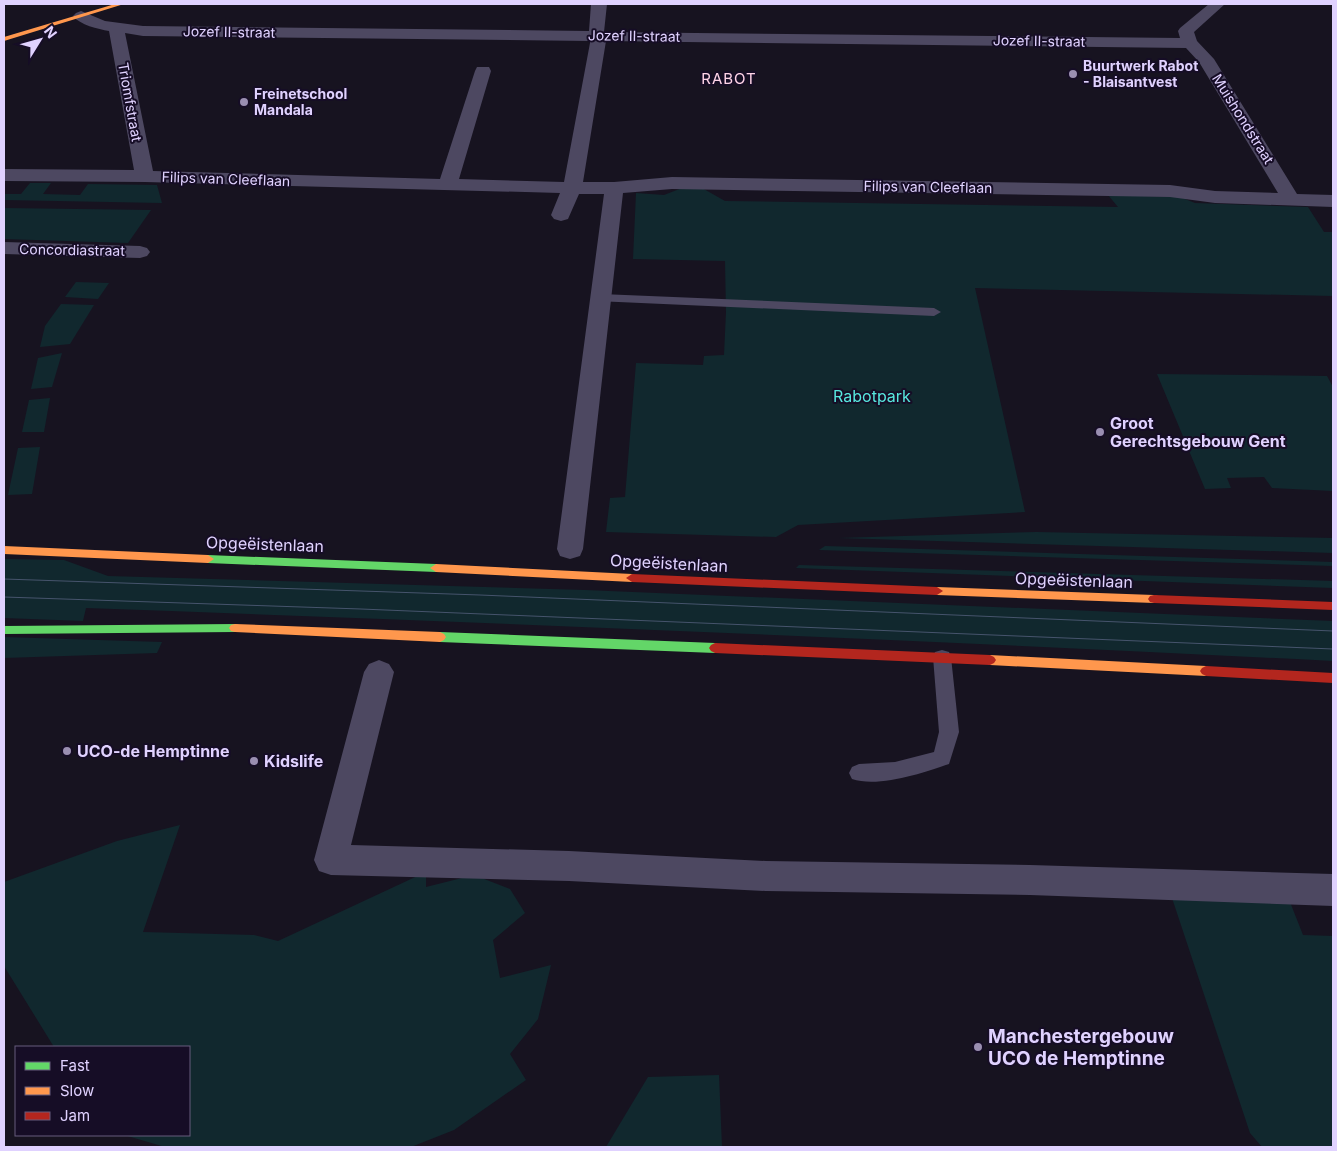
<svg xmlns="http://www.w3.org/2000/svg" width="1337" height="1151" font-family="Inter,sans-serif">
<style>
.green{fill:#11282e}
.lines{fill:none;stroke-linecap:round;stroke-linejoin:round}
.lane{fill:#4d4861;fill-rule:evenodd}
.street{fill:#4d4861;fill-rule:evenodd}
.fast{fill:#63d668;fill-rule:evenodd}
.slow{fill:#ff974d;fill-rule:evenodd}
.jam{fill:#b3261e;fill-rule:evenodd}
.tram{stroke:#46546c;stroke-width:1}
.poi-dot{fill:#9a8fb1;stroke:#160d26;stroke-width:2}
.labels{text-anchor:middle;stroke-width:4;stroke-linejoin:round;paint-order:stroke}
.far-street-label{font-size:14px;fill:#e0d2ff;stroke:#160d26}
.far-poi-label{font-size:14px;font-weight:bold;fill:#e0d2ff;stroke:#160d26;text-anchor:start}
.far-neighbourhood-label{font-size:15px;letter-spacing:1px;fill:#ffd4e7;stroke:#160d26}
.park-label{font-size:16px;fill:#57e7de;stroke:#160d26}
.poi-label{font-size:16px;font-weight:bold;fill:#e0d2ff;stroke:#160d26;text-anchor:start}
.street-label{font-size:16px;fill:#e0d2ff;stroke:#160d26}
.near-poi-label{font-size:19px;font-weight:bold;fill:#e0d2ff;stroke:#160d26;text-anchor:start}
</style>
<rect width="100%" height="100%" fill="#171320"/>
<g class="green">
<polygon points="30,183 51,183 43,194 80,195 88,184 157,185 162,203 4,200 4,194 21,194"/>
<polygon points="682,188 702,188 725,201 1118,207 1108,195 1180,197 1195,203 1308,207 1324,232 1333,232 1333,296 975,288 1025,512 798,525 776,537 606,532 610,498 625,497 636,363 703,365 704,356 724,355 726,312 725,261 633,259 636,193 664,195"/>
<polygon points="4,208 151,210 128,243 4,239"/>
<polygon points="76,282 109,283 98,299 65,297"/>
<polygon points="61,304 94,305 70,344 40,347 45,326"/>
<polygon points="62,353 52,387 31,389 38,358"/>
<polygon points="1157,374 1327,376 1333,387 1333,491 1272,488 1264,477 1227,478 1231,488 1205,489"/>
<polygon points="50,398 44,432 22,432 29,400"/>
<polygon points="40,447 32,494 8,495 18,448"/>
<polygon points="1036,532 1333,538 1333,553 838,538"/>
<polygon points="825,546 1333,562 1333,566 819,550"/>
<path d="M 4,559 L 64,560 L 108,576 L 585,590 L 1333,621 L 1333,661 C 918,640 502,623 86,608 L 83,621 L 4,618 Z"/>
<polygon points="799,565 1333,581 1333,588 796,568"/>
<polygon points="4,637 162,642 157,653 4,658"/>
<polygon points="180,825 143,932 254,935 278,941 426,872 426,887 474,875 510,889 525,913 493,940 500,978 551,965 538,1019 510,1054 526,1080 454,1130 411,1147 165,1147 124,1135 189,1135 189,1047 54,1047 4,966 4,882 117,841"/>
<polygon points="1172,898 1290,902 1303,935 1333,936 1333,1147 1262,1147 1250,1133"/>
<polygon points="719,1075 722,1147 606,1147 648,1077"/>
</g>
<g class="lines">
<g class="lane">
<polygon points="601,294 934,308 941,312 934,316 596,301 594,298 596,295"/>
<path d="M 942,650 L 949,652 L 951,657 L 959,732 L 949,764 C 923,773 878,788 852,779 L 849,773 L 852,767 L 859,764 L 895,762 L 934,752 L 939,732 L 933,657 L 935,652 Z"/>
</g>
<g class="street">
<path d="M 591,4 L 607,4 L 604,32 L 1180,38 L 1178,31 L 1180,28 L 1209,4 L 1225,4 L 1194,32 L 1197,41 L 1214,59 L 1297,194 L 1333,195 L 1333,207 L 1215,203 L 1170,197 L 672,189 L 623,193 L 583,549 L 580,556 L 570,559 L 560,556 L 557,549 L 604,194 L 579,194 L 568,219 L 561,221 L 554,219 L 551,215 L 560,193 L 145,182 L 4,181 L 4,169 L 134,170 L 109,31 C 98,29 80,25 73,16 L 76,13 L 81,11 L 105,21 L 143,26 L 589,31 ZM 125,33 L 143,36 L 590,41 L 590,43 L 564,182 L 459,179 L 491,71 L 489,67 L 477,67 L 475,71 L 440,179 L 153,171 ZM 606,41 L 1186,48 L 1199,62 L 1278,193 L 1215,191 L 1170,185 L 672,177 L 614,182 L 583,182 Z"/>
<polygon points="4,242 140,246 147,248 150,252 147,256 140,258 4,254"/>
<polygon points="379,660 389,664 394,672 351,845 569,851 766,861 1030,865 1333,874 1333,906 1030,895 766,891 569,881 331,875 319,871 314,860 364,672 369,664"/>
</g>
<g class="fast">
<polygon points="208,555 436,564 442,568 436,572 208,563 202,559"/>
<polygon points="235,624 239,625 241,628 239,631 235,632 4,634 4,626"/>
<polygon points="440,632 715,643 719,645 721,648 719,651 715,653 440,642 436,640 434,637 436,634"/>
</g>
<g class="slow">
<polygon points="115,4 124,4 4,41 4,37"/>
<polygon points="4,546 208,555 214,559 208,563 4,554"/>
<polygon points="436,564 632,574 638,578 632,582 436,572 430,568"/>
<polygon points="937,587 1154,595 1158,596 1160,599 1158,602 1154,603 937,595 931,591"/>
<polygon points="235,624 440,632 444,634 446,637 444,640 440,642 235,632 231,631 229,628 231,625"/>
<polygon points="990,655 1206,666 1210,668 1212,671 1210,674 1206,676 990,665 986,663 984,660 986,657"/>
</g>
<g class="jam">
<polygon points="632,574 937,587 943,591 937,595 632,582 626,578"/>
<polygon points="1154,595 1333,602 1333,610 1154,603 1150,602 1148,599 1150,596"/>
<polygon points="715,643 990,655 994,657 996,660 994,663 990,665 715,653 711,651 709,648 711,645"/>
<polygon points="1206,666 1333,673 1333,683 1206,676 1202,674 1200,671 1202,668"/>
</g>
<g class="tram">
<polyline points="4,579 480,595 1333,631"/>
<polyline points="4,597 361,609 1333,649"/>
</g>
</g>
<g class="poi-dot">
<circle cx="1073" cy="74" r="5"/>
<circle cx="244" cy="102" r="5"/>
<circle cx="1100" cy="432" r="5"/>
<circle cx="67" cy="751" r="5"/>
<circle cx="254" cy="761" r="5"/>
<circle cx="978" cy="1047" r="5"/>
</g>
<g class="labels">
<g class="far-street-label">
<text transform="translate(229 32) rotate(1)" y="5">Jozef II-straat</text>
<text transform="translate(634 36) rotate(1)" y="5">Jozef II-straat</text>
<text transform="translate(1039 41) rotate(1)" y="5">Jozef II-straat</text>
<text transform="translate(130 102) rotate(80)" y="5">Triomfstraat</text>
<text transform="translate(1243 119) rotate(58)" y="5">Muishondstraat</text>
<text transform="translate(226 179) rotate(2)" y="5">Filips van Cleeflaan</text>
<text transform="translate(928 187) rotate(1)" y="5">Filips van Cleeflaan</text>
<text transform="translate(72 250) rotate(1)" y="5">Concordiastraat</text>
</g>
<g class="far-poi-label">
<text x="1083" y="71">Buurtwerk Rabot<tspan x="1083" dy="16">- Blaisantvest</tspan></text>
<text x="254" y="99">Freinetschool<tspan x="254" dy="16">Mandala</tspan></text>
</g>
<g class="far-neighbourhood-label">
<text x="729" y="84">RABOT</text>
</g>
<g class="park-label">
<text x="872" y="402">Rabotpark</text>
</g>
<g class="poi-label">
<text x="1110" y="429">Groot<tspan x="1110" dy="18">Gerechtsgebouw Gent</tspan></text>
<text x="77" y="757">UCO-de Hemptinne</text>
<text x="264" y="767">Kidslife</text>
</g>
<g class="street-label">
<text transform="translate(265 544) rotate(2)" y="6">Opgeëistenlaan</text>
<text transform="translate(669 563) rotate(3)" y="6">Opgeëistenlaan</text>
<text transform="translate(1074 580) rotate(2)" y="6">Opgeëistenlaan</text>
</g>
<g class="near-poi-label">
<text x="988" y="1043">Manchestergebouw<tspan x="988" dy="22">UCO de Hemptinne</tspan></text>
</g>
</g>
<rect width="1337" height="1151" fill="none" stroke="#e0d2ff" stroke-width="10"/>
<rect x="15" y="1046" width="175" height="90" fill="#160d26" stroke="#675c7d"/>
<rect x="25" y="1062" width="25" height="8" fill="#63d668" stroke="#675c7d"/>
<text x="60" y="1071" font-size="15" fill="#e0d2ff">Fast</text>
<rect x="25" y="1087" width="25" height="8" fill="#ff974d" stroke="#675c7d"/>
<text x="60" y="1096" font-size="15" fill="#e0d2ff">Slow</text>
<rect x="25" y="1112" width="25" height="8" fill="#b3261e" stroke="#675c7d"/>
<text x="60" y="1121" font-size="15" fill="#e0d2ff">Jam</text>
<g transform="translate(40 40) rotate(53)" stroke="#160d26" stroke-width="4" paint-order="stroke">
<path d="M0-4L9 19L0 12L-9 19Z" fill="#e0d2ff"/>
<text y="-8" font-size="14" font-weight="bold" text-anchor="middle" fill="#e0d2ff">N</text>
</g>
</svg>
